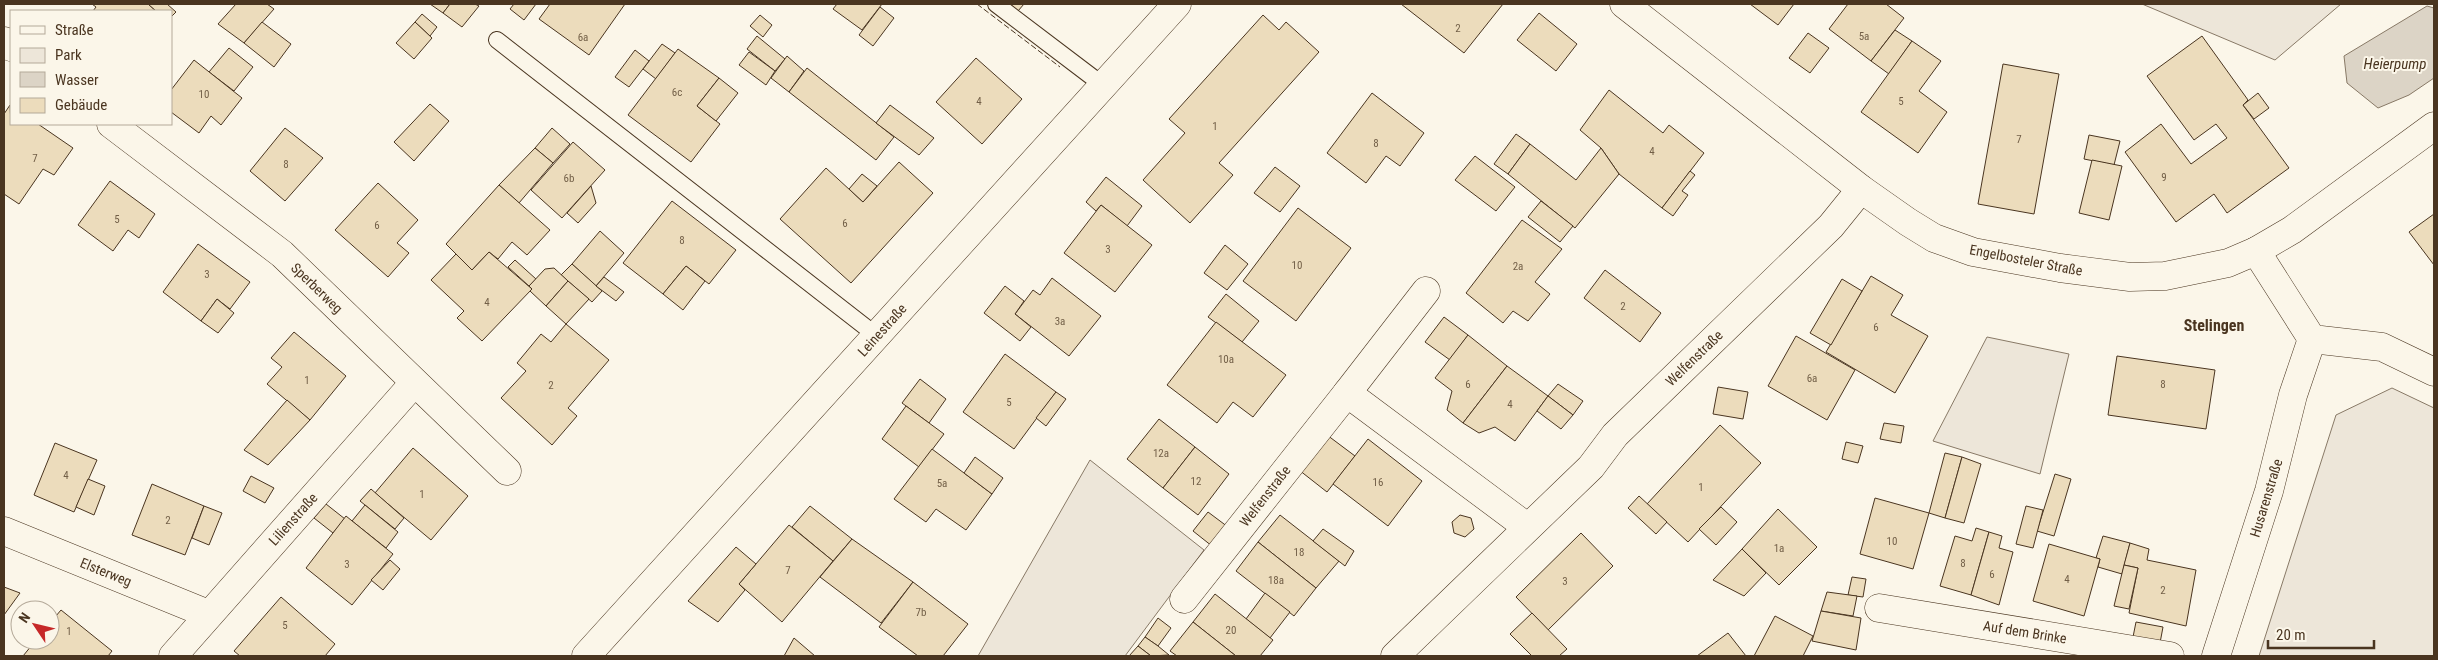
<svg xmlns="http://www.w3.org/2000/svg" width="2438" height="660" font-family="'Roboto Condensed',sans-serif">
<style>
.green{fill:#ede6d9;stroke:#887966}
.water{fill:#dcd4c6;stroke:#887966}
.building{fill:#ecdcbc;stroke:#4a3520}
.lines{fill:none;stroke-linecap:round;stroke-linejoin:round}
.service-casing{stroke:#4a3520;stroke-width:18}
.minor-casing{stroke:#4a3520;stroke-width:29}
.tertiary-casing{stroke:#4a3520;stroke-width:29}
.service{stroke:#fbf6e9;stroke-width:16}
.minor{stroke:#fbf6e9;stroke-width:28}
.tertiary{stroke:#fbf6e9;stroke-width:28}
.fence{stroke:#4a3520;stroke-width:1;stroke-dasharray:6 2.5;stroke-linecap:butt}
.labels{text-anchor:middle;stroke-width:4;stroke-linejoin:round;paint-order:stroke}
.number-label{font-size:11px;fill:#725f47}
.street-label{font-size:14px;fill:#4a3520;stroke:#fbf6e9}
.water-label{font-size:15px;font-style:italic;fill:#4a3520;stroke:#fbf6e9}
.quarter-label{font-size:16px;font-weight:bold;fill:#4a3520;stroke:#fbf6e9}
</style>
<rect width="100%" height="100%" fill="#fbf6e9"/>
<g class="green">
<polygon points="2142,4 2341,4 2275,60"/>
<polygon points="1987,337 2069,354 2040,474 1933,441"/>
<polygon points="2392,388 2434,408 2434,656 2259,656 2336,415"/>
<polygon points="1090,460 1204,550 1125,656 978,656"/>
</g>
<polygon class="water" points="2427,6 2434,8 2434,78 2409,95 2378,108 2347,83 2344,56"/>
<g class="building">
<polygon points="92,4 148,4 156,11 93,11 96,7"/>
<polygon points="148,4 167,4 176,12 171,17 171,11 156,11"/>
<polygon points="236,4 267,4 274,9 244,43 218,24"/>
<polygon points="430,4 450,4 443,13"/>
<polygon points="450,4 475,4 479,6 462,27 443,13"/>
<polygon points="514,4 536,4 524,20 510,9"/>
<polygon points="550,4 625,4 589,55 539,19"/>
<polygon points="837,4 882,4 862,30 833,9"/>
<polygon points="1010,4 1024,4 1018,11"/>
<polygon points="1401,4 1503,4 1464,53"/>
<polygon points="1750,4 1794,4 1778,25"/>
<polygon points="1848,4 1886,4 1904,18 1871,61 1829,29"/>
<polygon points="880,7 894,18 873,46 859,35"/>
<polygon points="1539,13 1577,44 1556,71 1517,40"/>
<polygon points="422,14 437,27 430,36 415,22"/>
<polygon points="760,15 772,25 763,37 750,26"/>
<polygon points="1263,15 1279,30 1286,22 1319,52 1219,163 1233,175 1190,223 1143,180 1185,133 1169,119"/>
<polygon points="262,22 291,44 274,67 244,43"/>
<polygon points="415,22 432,38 414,59 396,43"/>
<polygon points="1895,30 1912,41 1889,74 1871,61"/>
<polygon points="1808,33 1829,48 1810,73 1789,58"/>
<polygon points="757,36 785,59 775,71 747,49"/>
<polygon points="2202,36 2248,100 2243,105 2289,168 2227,213 2214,194 2176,222 2125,152 2161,124 2191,164 2227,138 2216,124 2194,140 2147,76"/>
<polygon points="1912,41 1941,61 1919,91 1947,112 1918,153 1861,112"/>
<polygon points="662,44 675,53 656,79 643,69"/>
<polygon points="229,48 253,67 234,91 209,72"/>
<polygon points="678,49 719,78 697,106 720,124 691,162 628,115"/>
<polygon points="635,50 649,61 629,87 615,77"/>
<polygon points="749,52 775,71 766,85 739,65"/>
<polygon points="787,56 804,71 789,92 771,78"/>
<polygon points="976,58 1022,99 982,144 936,102"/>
<polygon points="194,60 242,98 221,125 211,116 199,133 171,112 171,90"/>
<polygon points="2003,64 2059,74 2034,214 1978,204"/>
<polygon points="807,68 894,137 876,160 789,92"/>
<polygon points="719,78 738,93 716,121 697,106"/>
<polygon points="1609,90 1663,133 1669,125 1704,153 1662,208 1619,174 1601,148 1580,130"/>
<polygon points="1372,93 1424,133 1400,166 1386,156 1366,183 1327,153"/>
<polygon points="2258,93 2269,108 2254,119 2243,105"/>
<polygon points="430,104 449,121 414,161 394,142"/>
<polygon points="10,105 11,124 38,124 73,148 54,175 43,169 19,204 4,194 4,114"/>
<polygon points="890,105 934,138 919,155 876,123"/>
<polygon points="285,128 323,158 285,201 250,171"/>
<polygon points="552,128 570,144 553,163 535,148"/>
<polygon points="1516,134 1530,144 1508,174 1494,164"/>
<polygon points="2089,135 2120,141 2114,165 2084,159"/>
<polygon points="573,142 605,170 562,218 531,190"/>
<polygon points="1530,144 1576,180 1601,148 1619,174 1575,228 1508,174"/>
<polygon points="535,148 553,163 519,203 499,185"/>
<polygon points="1475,156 1515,187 1496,211 1455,180"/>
<polygon points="2092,160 2122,166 2109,220 2079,213"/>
<polygon points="899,162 933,193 851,283 780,219 826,168 863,202"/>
<polygon points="1275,167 1300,186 1280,212 1254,193"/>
<polygon points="1690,171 1695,175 1682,191 1688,195 1673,216 1662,208"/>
<polygon points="862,174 877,186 863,202 849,189"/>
<polygon points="1106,177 1142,206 1127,226 1101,205 1096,211 1086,202"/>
<polygon points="110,181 155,214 139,238 128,230 113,251 78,225"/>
<polygon points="378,183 418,220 397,243 409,253 388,277 335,230"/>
<polygon points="499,185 550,230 527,255 512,242 498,259 489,252 472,270 446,244"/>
<polygon points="591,186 596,203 578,223 567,213"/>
<polygon points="672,201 736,250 709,284 686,266 663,294 623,263"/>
<polygon points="1541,201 1573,226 1560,242 1528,217"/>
<polygon points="1101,205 1152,245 1115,292 1064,253"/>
<polygon points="1298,208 1351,248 1296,321 1243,281"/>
<polygon points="2434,214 2434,265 2409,232"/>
<polygon points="1522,220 1562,249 1535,282 1550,294 1528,321 1513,311 1503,323 1466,293"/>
<polygon points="600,231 624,253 596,286 572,264"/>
<polygon points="198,244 250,282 230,309 217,299 201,321 163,292"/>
<polygon points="1225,245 1248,264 1227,290 1204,273"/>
<polygon points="489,252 532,289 482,341 457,318 464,311 431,280 456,254 472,270"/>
<polygon points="515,260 536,279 529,286 508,267"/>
<polygon points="572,264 602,291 592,302 561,275"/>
<polygon points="686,266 705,281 683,310 663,294"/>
<polygon points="554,268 568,281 546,306 530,291 532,289 529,286 545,269"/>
<polygon points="1605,270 1661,313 1640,342 1584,298"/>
<polygon points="1871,276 1903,295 1891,315 1928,336 1895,393 1826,352"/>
<polygon points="604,277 624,292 616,301 596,286"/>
<polygon points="1052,278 1101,316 1069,356 1015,314 1033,290 1040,295"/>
<polygon points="1842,279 1862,291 1831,345 1810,333"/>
<polygon points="568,281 589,299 566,324 546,306"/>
<polygon points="1005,286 1024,301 1015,314 1031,327 1020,341 984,313"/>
<polygon points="1226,294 1259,321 1242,342 1208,317"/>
<polygon points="217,299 234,313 218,333 201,321"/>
<polygon points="1444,317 1468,335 1450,360 1425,342"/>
<polygon points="1216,322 1286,375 1253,417 1233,402 1217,423 1167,385"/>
<polygon points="566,324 609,360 568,408 577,416 552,445 501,398 526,371 517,363 541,334 551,342"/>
<polygon points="294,332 346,376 310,420 267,384 282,367 271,358"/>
<polygon points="1468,335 1507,366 1463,423 1447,410 1452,391 1435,378"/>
<polygon points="1796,336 1855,370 1827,420 1768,386"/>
<polygon points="1005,354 1056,392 1014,449 963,412"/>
<polygon points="2117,356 2215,370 2206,429 2108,415"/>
<polygon points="1507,366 1548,396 1515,441 1495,427 1479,433 1463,423"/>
<polygon points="920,379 946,399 929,423 902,403"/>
<polygon points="1558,384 1583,401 1573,415 1548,396"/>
<polygon points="1718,387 1748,392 1743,419 1713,414"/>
<polygon points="1056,392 1066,399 1046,426 1036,418"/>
<polygon points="1548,396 1573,415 1561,429 1537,411"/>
<polygon points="287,400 310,420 268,465 244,450"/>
<polygon points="906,406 944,434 919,467 882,439"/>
<polygon points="1159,419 1195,447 1163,488 1127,459"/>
<polygon points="1884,423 1904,426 1901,443 1880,439"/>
<polygon points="1720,425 1761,463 1688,542 1647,504"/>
<polygon points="1327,435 1355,456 1327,492 1299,470"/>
<polygon points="1368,439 1422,481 1388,526 1333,484"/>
<polygon points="1846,442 1863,446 1858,463 1842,459"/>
<polygon points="55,443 97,460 74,512 34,495"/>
<polygon points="1195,447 1229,474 1198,515 1163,488"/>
<polygon points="413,448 468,496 431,540 375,493"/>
<polygon points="932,449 992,494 966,530 936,509 926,522 894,499"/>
<polygon points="1945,453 1962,457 1945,518 1929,513"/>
<polygon points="975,457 1003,478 992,494 964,473"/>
<polygon points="1962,457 1981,464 1964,523 1945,518"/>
<polygon points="2055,474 2071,479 2054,536 2037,531"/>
<polygon points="251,476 274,488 265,503 243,491"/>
<polygon points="88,479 105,486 94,515 76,507"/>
<polygon points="152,484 204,506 185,555 132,535"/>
<polygon points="371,489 404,518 395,529 360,501"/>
<polygon points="1639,496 1667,522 1656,534 1628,508"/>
<polygon points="1875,498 1929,513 1913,569 1860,554"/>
<polygon points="326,504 345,519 333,533 314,518"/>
<polygon points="365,505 398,532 386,548 352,521"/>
<polygon points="204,506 222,513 209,545 192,538"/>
<polygon points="810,506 852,539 833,561 792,527"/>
<polygon points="2026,506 2043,510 2033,548 2016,544"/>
<polygon points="1721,507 1737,522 1716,545 1699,529"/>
<polygon points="1778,509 1817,547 1779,585 1742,549"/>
<polygon points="1208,512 1232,530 1217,550 1193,531"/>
<polygon points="1280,515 1339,561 1316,588 1258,542"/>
<polygon points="1460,515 1471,518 1474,529 1465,537 1454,533 1452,522"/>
<polygon points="346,516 393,554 352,605 306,568"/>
<polygon points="789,525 833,561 782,622 739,584"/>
<polygon points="1976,528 1989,532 1971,595 1940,586 1955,536 1972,541"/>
<polygon points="1323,529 1354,551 1345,566 1313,541"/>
<polygon points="1989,532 2002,536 1999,548 2013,552 1999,605 1971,595"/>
<polygon points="1581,533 1613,566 1548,630 1516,597"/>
<polygon points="2103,536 2130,543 2122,574 2098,567 2100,559 2096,558"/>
<polygon points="852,539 913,582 881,623 820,577"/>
<polygon points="1258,542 1316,588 1294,616 1236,571"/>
<polygon points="2130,543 2149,549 2147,560 2196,570 2186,626 2129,613 2138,568 2124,565"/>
<polygon points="2049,544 2100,559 2084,616 2033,601"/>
<polygon points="736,547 756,564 739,584 745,590 718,622 688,601"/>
<polygon points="1742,549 1766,573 1744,596 1713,580"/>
<polygon points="390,560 400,569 383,590 371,580"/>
<polygon points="2124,565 2138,568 2129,609 2114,606"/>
<polygon points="1852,577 1866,579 1863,597 1848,595"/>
<polygon points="913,582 968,624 943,656 918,656 879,627"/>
<polygon points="4,587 20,593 4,615"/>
<polygon points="1827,592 1857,596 1853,616 1821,611"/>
<polygon points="1265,593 1290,612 1270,638 1246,619"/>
<polygon points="1215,594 1273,640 1260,656 1236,656 1193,622"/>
<polygon points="281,597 335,644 325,656 240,656 234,651"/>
<polygon points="61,610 112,651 108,656 23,656 36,640 50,640 50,623"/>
<polygon points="1821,611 1861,618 1856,650 1812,641"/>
<polygon points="1532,613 1567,649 1559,656 1532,656 1510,634"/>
<polygon points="1775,616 1813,636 1803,656 1754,656"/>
<polygon points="1158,618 1171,628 1158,646 1145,637"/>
<polygon points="1193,622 1236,656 1177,656 1170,651"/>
<polygon points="2136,622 2163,627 2160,643 2133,637"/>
<polygon points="1728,633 1746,656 1697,656"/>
<polygon points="1145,637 1158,646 1169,655 1151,656 1138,646"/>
<polygon points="794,638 815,656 784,656"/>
<polygon points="1138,646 1151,656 1129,656"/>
</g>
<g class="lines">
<g class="service-casing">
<g id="service">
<polyline points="996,4 1104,86"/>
<polyline points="497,40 877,336"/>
</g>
</g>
<g class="minor-casing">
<g id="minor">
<polyline points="4,41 11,47"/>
<polyline points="111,124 282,254 507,471"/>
<polyline points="2256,251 2312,339 2382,347 2434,372"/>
<polyline points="1347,393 1426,291"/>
<polyline points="4,531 208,614"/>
<polyline points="1184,599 1347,393 1527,527"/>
<polyline points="1879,608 2170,656"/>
<polyline points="173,656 414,383"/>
<polyline points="1395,656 1591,467 1615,435 1831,226 1861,189"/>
<polyline points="2216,656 2269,491 2293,395 2312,339"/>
</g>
</g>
<g class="tertiary-casing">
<g id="tertiary">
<polyline points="1624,4 1861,189 1908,222 1934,238 1973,252 2060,268 2130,277 2165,276 2228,263 2256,251 2292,230 2434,126"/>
<polyline points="586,656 1177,4"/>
</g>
</g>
<use href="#service" class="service"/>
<use href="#minor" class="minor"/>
<use href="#tertiary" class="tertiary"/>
<polyline class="fence" points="977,4 1060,67"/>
</g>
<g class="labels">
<g class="number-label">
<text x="1458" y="32">2</text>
<text x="1864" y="40">5a</text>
<text x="583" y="41">6a</text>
<text x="677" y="96">6c</text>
<text x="204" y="98">10</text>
<text x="979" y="105">4</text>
<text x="1901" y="105">5</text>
<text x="1215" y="130">1</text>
<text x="2019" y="143">7</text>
<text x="1376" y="147">8</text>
<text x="1652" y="155">4</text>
<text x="35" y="162">7</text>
<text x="286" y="168">8</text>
<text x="2164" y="181">9</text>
<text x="569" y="182">6b</text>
<text x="117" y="223">5</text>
<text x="845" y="227">6</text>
<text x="377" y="229">6</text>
<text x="682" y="244">8</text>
<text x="1108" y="253">3</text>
<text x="1297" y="269">10</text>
<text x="1518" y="270">2a</text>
<text x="207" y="278">3</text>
<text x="487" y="306">4</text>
<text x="1623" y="310">2</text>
<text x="1060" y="325">3a</text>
<text x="1876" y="331">6</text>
<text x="1226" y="363">10a</text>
<text x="1812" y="382">6a</text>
<text x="307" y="384">1</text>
<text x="1468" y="388">6</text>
<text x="2163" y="388">8</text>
<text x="551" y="389">2</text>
<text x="1009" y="406">5</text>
<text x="1510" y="408">4</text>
<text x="1161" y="457">12a</text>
<text x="66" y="479">4</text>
<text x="1196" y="485">12</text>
<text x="1378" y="486">16</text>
<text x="942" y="487">5a</text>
<text x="1701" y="491">1</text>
<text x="422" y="498">1</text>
<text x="168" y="524">2</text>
<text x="1892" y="545">10</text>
<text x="1779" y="552">1a</text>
<text x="1299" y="556">18</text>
<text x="1963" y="567">8</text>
<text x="347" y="568">3</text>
<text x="788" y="574">7</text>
<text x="1992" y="578">6</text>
<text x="2067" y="583">4</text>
<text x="1276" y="584">18a</text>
<text x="1565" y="585">3</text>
<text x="2163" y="594">2</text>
<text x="921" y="616">7b</text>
<text x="285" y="629">5</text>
<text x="1231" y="634">20</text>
<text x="69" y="635">1</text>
</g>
<g class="street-label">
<text transform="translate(2026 260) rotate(11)" y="5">Engelbosteler Straße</text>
<text transform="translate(317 288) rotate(44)" y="5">Sperberweg</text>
<text transform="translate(882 330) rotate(-48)" y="5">Leinestraße</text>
<text transform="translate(1694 358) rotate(-44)" y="5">Welfenstraße</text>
<text transform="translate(1265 496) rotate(-52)" y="5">Welfenstraße</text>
<text transform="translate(2266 498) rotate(-73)" y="5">Husarenstraße</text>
<text transform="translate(293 519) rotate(-48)" y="5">Lilienstraße</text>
<text transform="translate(106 572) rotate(22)" y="5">Elsterweg</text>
<text transform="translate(2025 632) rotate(9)" y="5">Auf dem Brinke</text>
</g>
<g class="water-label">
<text x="2395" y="69">Heierpump</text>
</g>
<g class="quarter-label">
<text x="2214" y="331">Stelingen</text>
</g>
</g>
<rect width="2438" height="660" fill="none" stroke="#4a3520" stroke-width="10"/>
<rect x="10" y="10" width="162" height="115" fill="#fbf6e9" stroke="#b4a999"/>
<rect x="20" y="26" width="25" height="8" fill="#fbf6e9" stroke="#b4a999"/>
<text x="55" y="35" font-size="15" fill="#4a3520">Straße</text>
<rect x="20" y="48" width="25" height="15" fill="#ede6d9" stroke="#b4a999"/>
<text x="55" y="60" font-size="15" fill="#4a3520">Park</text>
<rect x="20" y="72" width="25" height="15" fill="#dcd4c6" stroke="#b4a999"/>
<text x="55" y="85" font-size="15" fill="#4a3520">Wasser</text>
<rect x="20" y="98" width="25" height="15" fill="#ecdcbc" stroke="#b4a999"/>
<text x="55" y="110" font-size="15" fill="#4a3520">Gebäude</text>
<g transform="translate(35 625) rotate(305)"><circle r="24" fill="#fbf6e9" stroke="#b4a999"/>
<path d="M0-4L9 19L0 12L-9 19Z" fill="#c62828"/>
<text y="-8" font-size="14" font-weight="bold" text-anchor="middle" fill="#4a3520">N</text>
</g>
<path d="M2268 640v8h106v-8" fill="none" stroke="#4a3520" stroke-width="2.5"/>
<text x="2276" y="640" font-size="15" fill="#4a3520" stroke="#fbf6e9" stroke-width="4" paint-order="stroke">20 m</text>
</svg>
